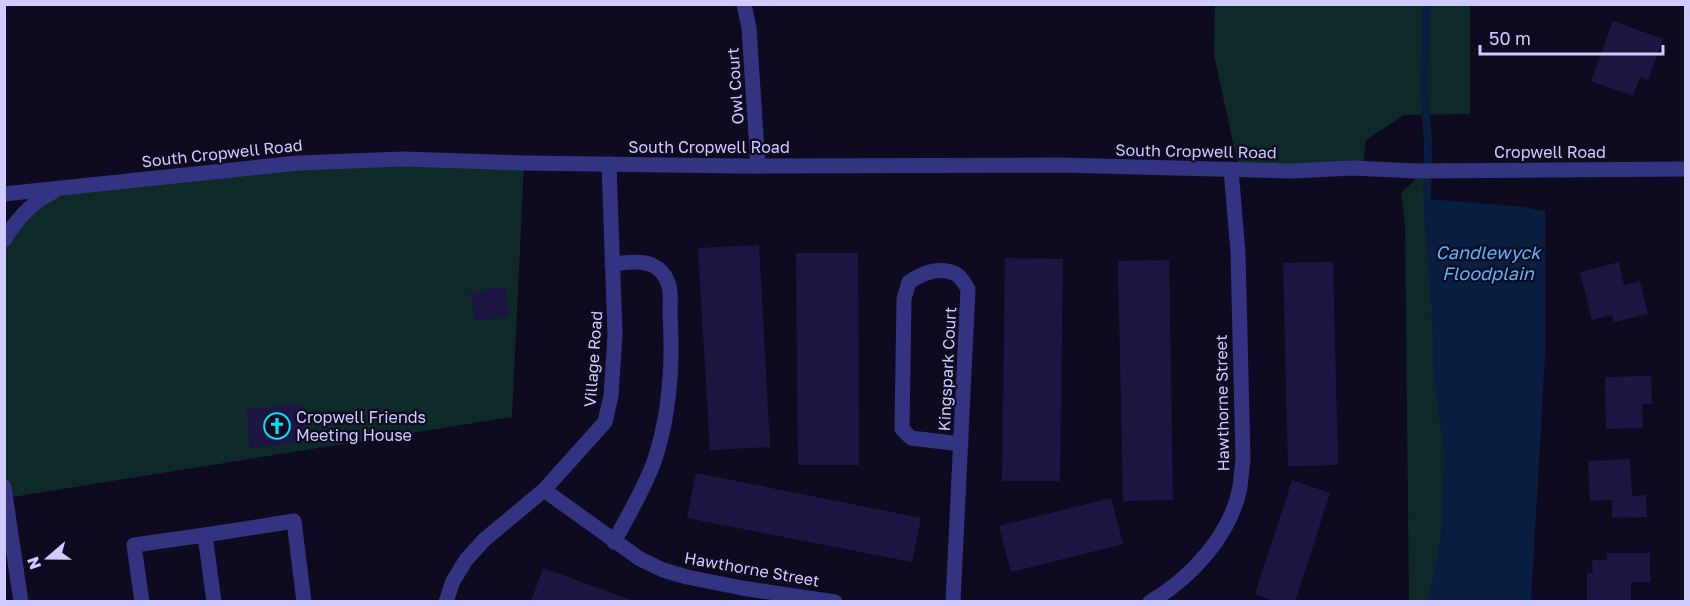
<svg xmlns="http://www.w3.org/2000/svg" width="1690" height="606" font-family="'Golos Text',sans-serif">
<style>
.green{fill:#0e2a28}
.water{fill:#081f42}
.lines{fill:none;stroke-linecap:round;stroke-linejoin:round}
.stream{stroke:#081f42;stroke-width:8}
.building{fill:#1e1642}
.service{stroke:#343382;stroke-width:15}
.minor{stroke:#343382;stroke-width:15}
.tertiary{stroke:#343382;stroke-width:15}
.labels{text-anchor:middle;stroke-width:4.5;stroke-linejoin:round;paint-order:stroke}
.street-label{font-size:16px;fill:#cfcaff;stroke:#0e0b20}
.poi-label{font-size:16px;fill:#cfcaff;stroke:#0e0b20;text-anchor:start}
.water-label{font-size:18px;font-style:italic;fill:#58b6ff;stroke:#0e0b20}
</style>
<rect width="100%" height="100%" fill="#0e0b20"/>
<g class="green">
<polygon points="1215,5 1470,5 1470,114 1404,115 1366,140 1362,173 1238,166 1214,55"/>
<polygon points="298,163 524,163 512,417 6,498 4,240 41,198"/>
<polygon points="1428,168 1427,199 1432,277 1437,332 1437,371 1448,451 1445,535 1438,574 1431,601 1409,601 1405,222 1401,193"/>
</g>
<polygon class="water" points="1427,199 1524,207 1545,211 1545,356 1531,601 1431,601 1438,574 1445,535 1448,451 1437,371 1437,332"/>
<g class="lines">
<polyline class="stream" points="1427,4 1424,86 1428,144 1427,199 1437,332 1437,371 1448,451 1445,535 1438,574 1431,602"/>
</g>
<g class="building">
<polygon points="1613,21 1663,39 1648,80 1640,77 1633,96 1591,81"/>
<polygon points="759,245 770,447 710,450 698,248"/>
<polygon points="796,253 858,253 859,465 798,465"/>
<polygon points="1005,258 1063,259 1060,481 1002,481"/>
<polygon points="1169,260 1173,500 1123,501 1118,261"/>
<polygon points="1333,262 1338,465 1288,466 1283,263"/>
<polygon points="1619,262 1624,285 1640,281 1648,314 1614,322 1612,315 1592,320 1580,272"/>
<polygon points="505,287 509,316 475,321 471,292"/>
<polygon points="1651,376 1652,404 1642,404 1643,428 1606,429 1605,377"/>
<polygon points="304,403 308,442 250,448 246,409"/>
<polygon points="1630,459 1632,496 1646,495 1647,517 1612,518 1612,500 1590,501 1588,461"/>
<polygon points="696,473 921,518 912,562 687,518"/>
<polygon points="1292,480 1330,493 1295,602 1276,602 1255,594"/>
<polygon points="1111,498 1123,544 1011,572 999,526"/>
<polygon points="1607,553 1650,553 1650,582 1631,582 1631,602 1587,602 1587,573 1593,573 1592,560 1607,560"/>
<polygon points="543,568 634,601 634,602 531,602"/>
</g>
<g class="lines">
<g class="service">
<polyline points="142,602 134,545 205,535"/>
<polyline points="214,602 205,535 294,521 304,602"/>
</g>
<g class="minor">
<polyline points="744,4 749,28 758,166"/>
<path d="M 612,264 C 632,262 654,257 666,278 C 672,289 670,302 670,314 C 673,363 670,413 655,459 C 645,488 628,515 614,542"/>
<polyline points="544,490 640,559 663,570 687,577 742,588 835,602"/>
<polyline points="446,602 453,581 466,560 484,540 544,490 605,422 611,396 615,335 609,164"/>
<path d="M 953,602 L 968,289 C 965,284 961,277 956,274 C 939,266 923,273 909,282 L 904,299 L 902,429 L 911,438 L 961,444"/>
<path d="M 1150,602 C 1191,578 1231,535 1240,487 C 1241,478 1242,468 1243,459 L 1238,253 L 1231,169"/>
</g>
<g class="tertiary">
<polyline points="4,194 298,163 404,159 524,163 739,166 1060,165 1293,171 1353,168 1415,171 1686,169"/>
<path d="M 4,240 C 16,220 32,202 53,192"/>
<polyline points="4,487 21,602"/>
</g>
</g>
<defs>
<g id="church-ring" transform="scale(1.35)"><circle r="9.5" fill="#0e0b20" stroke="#00e3f5" stroke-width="1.5"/><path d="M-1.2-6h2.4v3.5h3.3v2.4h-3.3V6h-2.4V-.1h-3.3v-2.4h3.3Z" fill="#00e3f5"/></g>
</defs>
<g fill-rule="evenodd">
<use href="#church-ring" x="277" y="426"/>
</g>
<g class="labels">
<g class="street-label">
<text transform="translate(735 86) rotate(-94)" y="6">Owl Court</text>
<text x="709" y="153">South Cropwell Road</text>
<text transform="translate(1196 151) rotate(1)" y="6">South Cropwell Road</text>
<text x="1550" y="158">Cropwell Road</text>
<text transform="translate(222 153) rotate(-6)" y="6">South Cropwell Road</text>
<text transform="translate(593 359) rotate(-86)" y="6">Village Road</text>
<text transform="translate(947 369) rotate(-87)" y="6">Kingspark Court</text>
<text transform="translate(1222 403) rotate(-91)" y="6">Hawthorne Street</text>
<text transform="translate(752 569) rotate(10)" y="6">Hawthorne Street</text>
</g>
<g class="poi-label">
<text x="296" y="423">Cropwell Friends<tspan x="296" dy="18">Meeting House</tspan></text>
</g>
<g class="water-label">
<text x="1488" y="259">Candlewyck<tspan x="1488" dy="21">Floodplain</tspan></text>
</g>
</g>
<rect width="1690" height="606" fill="none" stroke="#cfcaff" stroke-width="12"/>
<g transform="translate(48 558) rotate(250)" stroke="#0e0b20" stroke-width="4.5" paint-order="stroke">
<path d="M0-4.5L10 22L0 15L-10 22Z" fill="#cfcaff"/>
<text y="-9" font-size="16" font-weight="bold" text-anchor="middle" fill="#cfcaff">N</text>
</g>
<path d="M1480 45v9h183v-9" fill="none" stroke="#cfcaff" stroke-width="3"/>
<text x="1489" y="45" font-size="18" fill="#cfcaff" stroke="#0e0b20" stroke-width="4.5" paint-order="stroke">50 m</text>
</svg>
